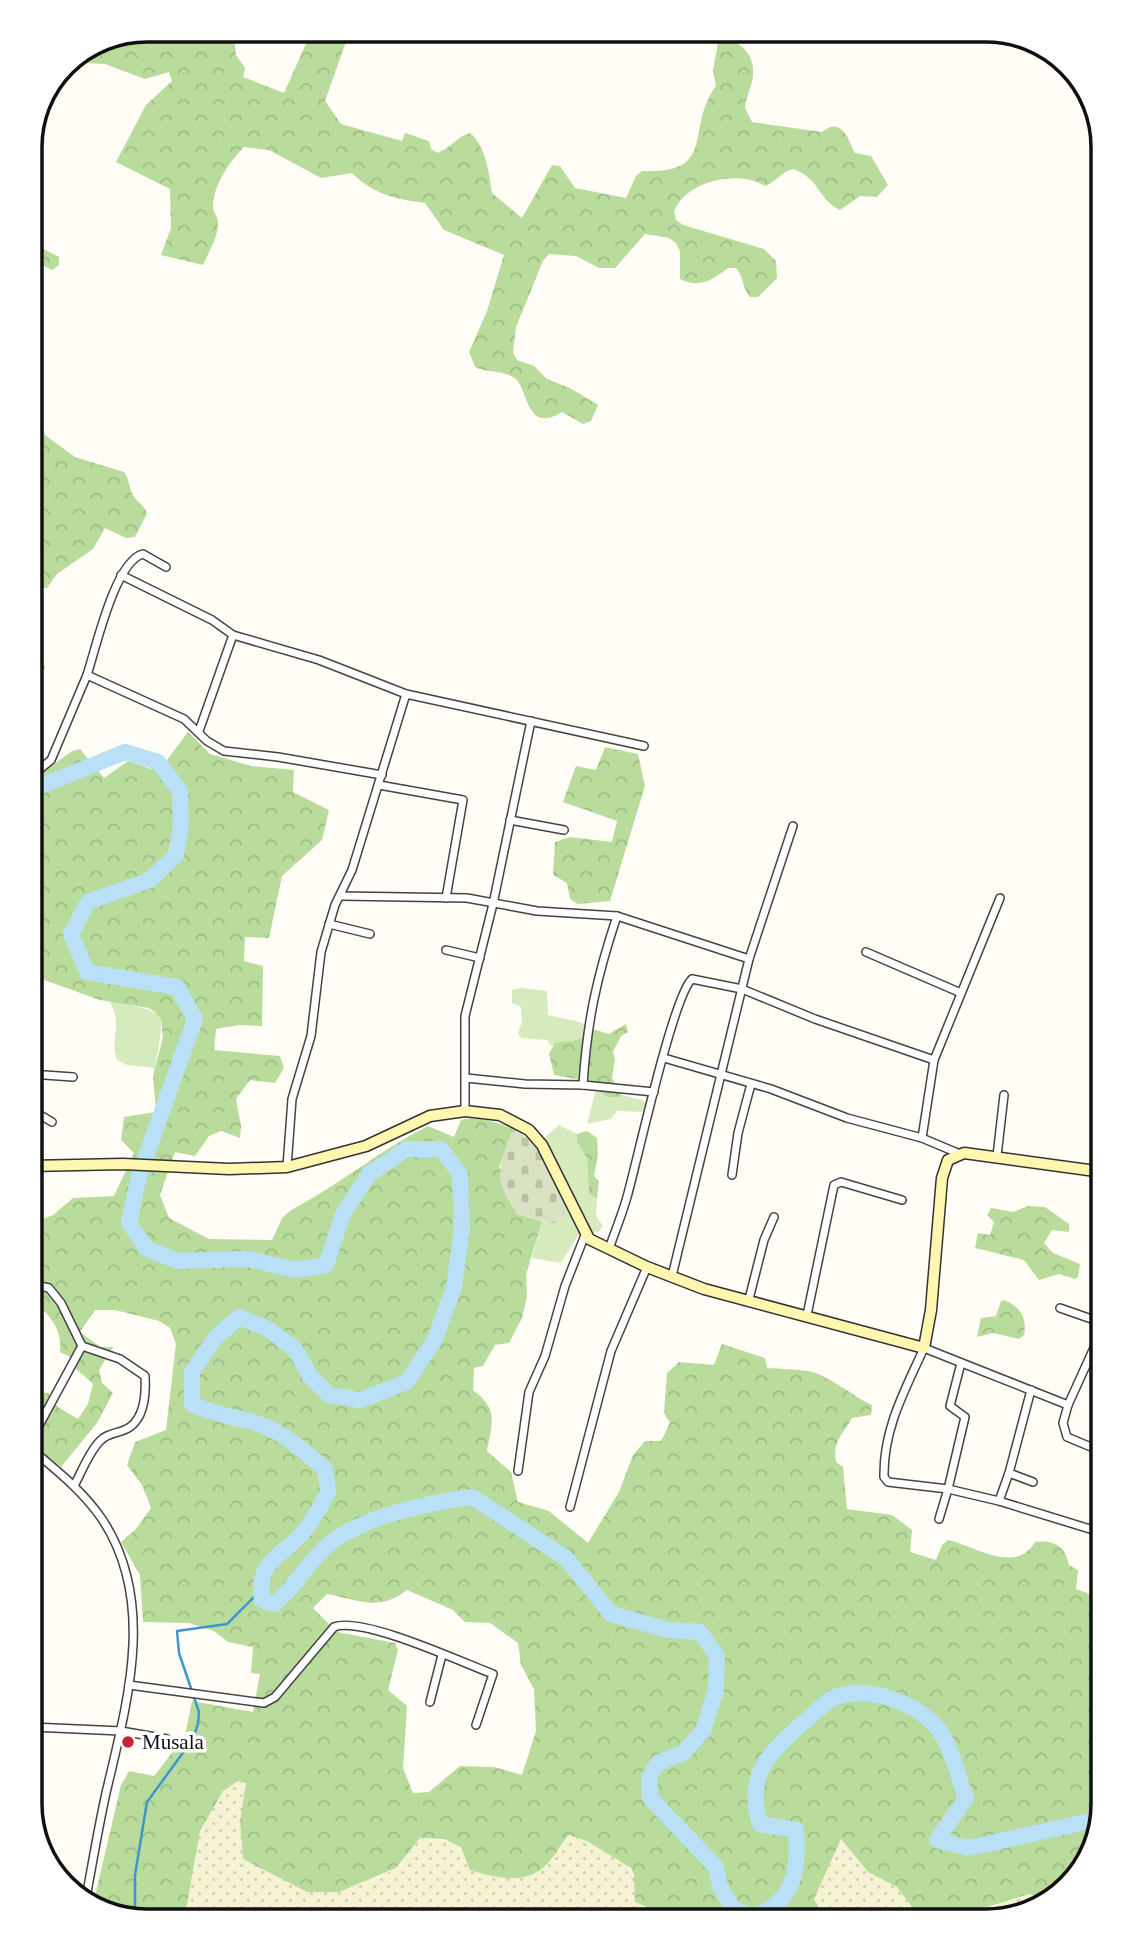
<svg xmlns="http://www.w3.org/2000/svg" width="1133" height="1951" font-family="Georgia,serif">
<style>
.farmland{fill:url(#farmland-dots)}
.grass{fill:#d5ebbd}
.forest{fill:url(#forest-crowns);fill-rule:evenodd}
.cemetery{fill:url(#cemetery-stones)}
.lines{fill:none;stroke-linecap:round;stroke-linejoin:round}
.stream{stroke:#3f96cf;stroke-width:2.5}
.river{stroke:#b9e0f7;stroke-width:16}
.minor-casing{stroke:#444;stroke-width:10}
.secondary-casing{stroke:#333;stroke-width:13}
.minor{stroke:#fff;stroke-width:7}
.secondary{stroke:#fff6b0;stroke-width:10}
.poi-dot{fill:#c4262e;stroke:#fff;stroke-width:2.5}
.labels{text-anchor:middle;stroke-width:7;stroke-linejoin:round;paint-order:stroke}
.poi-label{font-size:21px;fill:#111;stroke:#fff;text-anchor:start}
.rim{fill:none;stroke:#111;stroke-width:3.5}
</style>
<defs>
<pattern id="farmland-dots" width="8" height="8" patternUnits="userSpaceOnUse" patternTransform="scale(1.75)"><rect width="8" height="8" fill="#f6f3d4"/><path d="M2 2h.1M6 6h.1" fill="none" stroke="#d2cfb5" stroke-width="1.8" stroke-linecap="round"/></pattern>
<pattern id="forest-crowns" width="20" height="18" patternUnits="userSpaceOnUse" patternTransform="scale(1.75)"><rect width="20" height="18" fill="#b9dc9c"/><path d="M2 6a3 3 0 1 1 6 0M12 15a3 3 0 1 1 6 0" fill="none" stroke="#9ebc85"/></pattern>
<pattern id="cemetery-stones" width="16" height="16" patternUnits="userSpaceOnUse" patternTransform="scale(1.75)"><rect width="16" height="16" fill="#d9e3c4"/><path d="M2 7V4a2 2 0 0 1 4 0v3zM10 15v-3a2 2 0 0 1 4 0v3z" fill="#b9c2a7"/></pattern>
</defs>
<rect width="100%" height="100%" fill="#fffdf5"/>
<g class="farmland">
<polygon points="238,1781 246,1783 247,1791 240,1822 243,1859 307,1892 339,1892 389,1872 402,1862 420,1838 454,1842 461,1847 469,1862 535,1875 569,1835 587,1841 625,1862 634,1875 686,1911 696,1909 710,1921 184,1921 200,1831 223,1790"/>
<polygon points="841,1838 868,1872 897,1887 912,1907 980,1909 1029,1894 1037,1897 1038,1905 1041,1906 986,1921 827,1921 814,1899"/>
</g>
<g class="grass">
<polygon points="521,988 547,991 548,1015 580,1022 593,1029 590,1036 551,1046 547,1040 521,1038 518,1033 522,1022 521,1007 512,1003 512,990"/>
<path d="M 109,1000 C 170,1015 165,1006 155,1068 L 127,1065 L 117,1060 C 109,1039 124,1026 109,1000 Z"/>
<polygon points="596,1089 642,1100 646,1104 643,1112 617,1111 611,1119 587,1124"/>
<polygon points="559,1125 577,1134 577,1142 587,1159 589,1193 597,1199 596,1216 603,1226 598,1232 579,1234 561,1263 532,1258 542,1221 552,1223 536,1145"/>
</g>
<g class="forest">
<path d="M 348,36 L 325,101 L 341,124 L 402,141 L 405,133 L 429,141 L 431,149 L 438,153 C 451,148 456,137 470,133 C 486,146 489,173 492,193 L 522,218 L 552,165 L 560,166 L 575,188 L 626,198 L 636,176 L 642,171 C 719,174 684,129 716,86 L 713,70 L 719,37 C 738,38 755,54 753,74 C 753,85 746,96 745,108 L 752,122 L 822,132 C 841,116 848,138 855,153 L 871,156 L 888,185 L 877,197 L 860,196 L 840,210 C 817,199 820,178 793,169 C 781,172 776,182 765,186 C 740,169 684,181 674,212 L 676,220 L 683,225 L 764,249 L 776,261 L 777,278 L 758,297 L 750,297 C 742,288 744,277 736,268 L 728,268 C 713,280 698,289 680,279 L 680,251 L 676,243 L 669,238 L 645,234 L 615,268 L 599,268 L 576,256 L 549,254 L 543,261 L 516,327 L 513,352 L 517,360 L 534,366 L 547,379 L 570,388 L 598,405 L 591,421 L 583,424 L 562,412 C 524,436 529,385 513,377 C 501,370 487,373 475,367 L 469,352 L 487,311 L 504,255 L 444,230 L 425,203 C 396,199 374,195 352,173 L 321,178 L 269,150 L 244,147 C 230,161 213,186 213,206 C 213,212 218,217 218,222 C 219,236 208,253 203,265 L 161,255 L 171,228 L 170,189 L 116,162 L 146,105 L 172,81 L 169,72 L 145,79 L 105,64 L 67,62 L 102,39 L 234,37 L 236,55 L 245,68 L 243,77 L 284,93 L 309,37 Z"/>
<polygon points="38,121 45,123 39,144 30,142"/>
<polygon points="30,242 59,257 59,265 52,270 30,259"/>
<path d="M 30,354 L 31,384 L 45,435 L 75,457 L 124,472 C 130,479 128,487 133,495 C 137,503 144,504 147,514 L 135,537 L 126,538 L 105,528 L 93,549 L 57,574 L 47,588 L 39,588 L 30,582 Z"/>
<polygon points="30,651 43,660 45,668 30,684"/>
<path d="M 188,732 L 210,754 L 251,766 L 294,770 L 293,792 L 329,810 L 322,840 L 282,876 L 269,938 L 245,937 L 244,961 L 263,966 L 262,1026 L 240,1025 L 216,1029 L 214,1050 L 280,1056 L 284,1068 L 275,1083 L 250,1080 L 236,1099 L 241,1126 L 240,1138 L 221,1131 L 209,1136 L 195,1156 L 175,1152 L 160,1195 L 169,1218 L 209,1239 L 272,1240 L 282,1218 L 291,1210 C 339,1185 380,1150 428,1126 L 454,1137 L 461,1120 C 479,1116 497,1122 513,1129 L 499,1167 L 516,1214 L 542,1221 L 526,1275 L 527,1297 L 522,1318 L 509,1343 L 495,1345 L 483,1366 L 474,1368 L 473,1390 C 499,1409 492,1423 487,1451 L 511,1472 L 518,1502 L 549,1511 L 588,1543 L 619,1492 L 633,1455 L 645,1441 L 661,1441 L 670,1423 L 664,1413 L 667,1373 L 679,1362 L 714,1365 L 722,1344 L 765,1358 L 767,1368 C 781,1369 794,1369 807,1371 C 826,1373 852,1396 872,1405 L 871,1415 L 852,1418 C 843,1434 832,1442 836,1462 L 843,1467 L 847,1509 L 892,1515 L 912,1530 L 910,1552 L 936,1560 L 942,1545 L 948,1540 C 975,1546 1016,1575 1035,1542 C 1053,1540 1065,1545 1069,1565 L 1078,1570 L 1076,1589 L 1103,1599 L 1103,1805 L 1084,1869 L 1041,1906 L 1038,1905 L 1037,1897 L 1029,1894 L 964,1914 L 926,1916 L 912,1907 L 897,1887 L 868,1872 L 841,1839 L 814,1899 L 827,1921 L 710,1921 L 696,1909 L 652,1909 L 635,1902 L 634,1875 L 631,1868 L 587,1841 L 569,1835 C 562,1842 558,1851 552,1858 C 531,1887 500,1879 470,1870 L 461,1847 L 444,1839 L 420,1838 L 396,1868 L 339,1892 L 307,1892 L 243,1859 L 240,1822 L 246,1783 L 238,1781 L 223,1791 L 200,1831 L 184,1921 L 140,1921 L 93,1905 L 121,1785 L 129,1771 L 154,1776 L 185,1736 L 192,1701 L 253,1712 L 260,1674 L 251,1673 L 253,1647 L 228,1642 L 214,1631 L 189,1623 L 143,1622 L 140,1575 L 121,1542 L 135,1530 L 151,1508 L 142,1485 L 127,1465 L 135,1442 L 166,1430 L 176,1344 L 170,1328 L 159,1321 L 115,1310 L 95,1310 L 80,1332 L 100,1347 L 113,1347 L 99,1370 L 102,1383 L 113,1393 L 97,1423 L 61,1467 L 30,1442 L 31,1391 L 48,1393 L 58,1407 L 78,1419 L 88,1404 L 93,1384 L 72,1365 L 70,1357 L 60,1352 C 63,1327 47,1313 30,1298 L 30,1224 L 53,1215 L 73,1198 L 114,1196 L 134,1153 L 121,1140 L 124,1117 L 156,1112 L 153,1076 L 163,1037 L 161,1020 L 156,1013 L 149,1008 L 100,1000 L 30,975 L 30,782 L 72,751 L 80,749 L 104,778 L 128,761 L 151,769 L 167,760 ZM 407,1590 L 453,1610 L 465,1622 L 490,1623 L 518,1643 L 521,1665 L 534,1689 L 536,1731 L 522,1775 L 494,1767 L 460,1766 L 429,1792 L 413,1793 L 403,1768 L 407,1706 L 388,1690 L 398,1650 L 395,1643 L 337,1632 L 313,1608 L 327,1594 C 359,1600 379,1612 407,1590 Z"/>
<polygon points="605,747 638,754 645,786 610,901 578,904 570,899 567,883 553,875 555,842 570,837 612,842 617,821 563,802 576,766 596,770"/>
<path d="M 626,1024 L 628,1032 L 621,1036 L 613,1052 L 615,1060 L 612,1078 L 622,1094 L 619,1097 L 607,1097 L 596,1089 L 593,1082 L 554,1075 L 549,1054 L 555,1043 C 569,1040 585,1042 593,1029 L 609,1034 Z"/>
<polygon points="587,1131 597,1138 598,1155 594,1176 599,1181 597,1199 589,1193 587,1159 577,1142 577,1134"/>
<polygon points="1028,1206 1045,1207 1069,1224 1069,1232 1052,1230 1044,1243 1053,1253 1080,1264 1078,1277 1075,1279 1059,1274 1039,1280 1024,1260 975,1248 978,1233 990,1235 994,1222 987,1215 991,1208 1013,1212"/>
<path d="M 1004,1300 C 1021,1307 1027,1318 1024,1335 L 1019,1339 L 993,1333 L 977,1337 L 981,1318 L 996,1316 L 1001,1301 Z"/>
</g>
<path class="cemetery" d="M 513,1129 C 542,1144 576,1189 561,1222 L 552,1223 L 516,1214 C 493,1174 497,1171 513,1129 Z"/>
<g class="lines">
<g class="stream">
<polyline points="30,487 35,473 30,450"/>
<polyline points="135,1919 135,1875 147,1802 193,1739 198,1724 199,1712 179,1653 177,1631 227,1624 260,1591"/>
</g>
<path class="river" d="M 30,794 L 36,788 L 125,752 L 158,762 L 180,791 L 181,826 L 176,855 L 150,880 L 88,902 L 71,934 L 87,972 L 177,987 L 195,1019 L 139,1176 L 129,1223 L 147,1249 L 178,1261 L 248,1259 L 296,1270 L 326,1265 L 343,1214 L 369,1174 L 407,1149 L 441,1149 L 460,1174 L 462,1228 L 454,1287 L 435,1339 L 407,1382 L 360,1400 L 329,1395 L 310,1376 L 295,1349 L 268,1329 L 239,1317 L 216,1337 L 192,1372 L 192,1404 C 210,1413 225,1415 245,1420 C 277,1427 301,1448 325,1469 L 328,1492 C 321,1505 314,1519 305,1530 C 283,1558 256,1558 262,1600 L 274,1604 C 298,1586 309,1558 333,1541 C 369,1515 429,1503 472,1497 L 566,1558 L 611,1614 L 668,1630 L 700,1632 L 717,1656 L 716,1690 L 703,1731 L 683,1753 L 658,1763 L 649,1777 L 650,1798 L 716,1867 L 720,1887 L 733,1908 L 752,1917 C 794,1904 800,1869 796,1830 L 760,1824 C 743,1773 774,1748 810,1717 C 817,1711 827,1700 835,1697 C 871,1686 919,1702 941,1733 C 953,1751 958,1778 966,1798 L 937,1840 L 969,1848 L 1099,1819"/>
<g class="minor-casing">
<g id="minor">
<polyline points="121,575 212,620 233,635 319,660 406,694 644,746"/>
<path d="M 87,675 C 96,648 115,561 143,554 L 166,567"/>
<polyline points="199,731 233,635"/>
<polyline points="30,777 51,760 87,675 184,719 207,741 224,751 278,757 382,775"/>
<polyline points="379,785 463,800 446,898"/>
<polyline points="510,820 564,830"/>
<polyline points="342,896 467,898 537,911 617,916 749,959 672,1276"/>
<polyline points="329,924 370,934"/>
<polyline points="446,950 480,958"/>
<polyline points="866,952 961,993"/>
<polyline points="749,959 793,826"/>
<polyline points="1099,1023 1103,1024"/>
<polyline points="664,1058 771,1089 847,1118 922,1138 934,1060 1000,898"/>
<polyline points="30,1074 73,1077"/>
<path d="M 466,1078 L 525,1084 L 583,1085 C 587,1021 597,976 617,916"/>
<polyline points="583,1085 654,1092"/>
<polyline points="30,1109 52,1122"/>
<polyline points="465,1111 465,1016 493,904 531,721"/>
<polyline points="922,1138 960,1154"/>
<polyline points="997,1156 1004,1095"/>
<polyline points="287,1167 292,1099 311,1036 321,952 335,905 352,870 406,694"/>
<polyline points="732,1175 738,1133 751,1084"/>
<path d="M 609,1249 C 615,1231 622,1215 627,1197 C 637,1162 673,996 692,979 L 742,989 L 815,1019 L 934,1060"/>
<path d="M 30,1284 L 49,1288 L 61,1303 L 82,1346 L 120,1359 L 145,1376 C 146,1393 145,1416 130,1427 C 120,1434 108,1432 100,1441 C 89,1452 82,1471 75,1484"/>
<polyline points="749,1299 764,1240 774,1217"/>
<polyline points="1060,1308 1103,1323"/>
<polyline points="807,1315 834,1185 841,1182 902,1200"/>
<polyline points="30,1360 31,1360"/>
<polyline points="961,1363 950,1406 965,1417 948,1489 999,1501 1009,1473"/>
<polyline points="1031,1390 1009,1473 1033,1482"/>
<polyline points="1068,1405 1103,1328"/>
<polyline points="30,1442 82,1346"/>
<path d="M 30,1448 C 56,1470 82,1490 102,1519 C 157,1602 127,1703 106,1793 C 98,1829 92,1866 85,1903"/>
<polyline points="518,1471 529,1392 545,1356 565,1286 585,1235"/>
<polyline points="999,1501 1103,1533"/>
<polyline points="570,1507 611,1351 647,1267"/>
<path d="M 939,1519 L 948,1489 L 888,1482 L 884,1477 C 883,1429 905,1390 924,1348 L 1068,1405 L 1063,1423 L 1067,1437 L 1103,1452"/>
<path d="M 129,1685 L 264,1703 L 275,1697 L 334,1627 C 362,1616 461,1662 493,1674 L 476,1725"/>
<polyline points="430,1702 442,1655"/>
<polyline points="32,1727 121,1731 167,1739"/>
</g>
</g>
<g class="secondary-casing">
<polyline id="secondary" points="30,1166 123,1164 229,1169 287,1167 366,1146 430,1116 465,1111 500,1115 529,1130 542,1145 589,1239 647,1267 704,1289 924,1348 931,1310 942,1178 948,1160 964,1153 1103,1172"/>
</g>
<use href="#minor" class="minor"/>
<use href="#secondary" class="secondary"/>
</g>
<circle class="poi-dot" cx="128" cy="1742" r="7"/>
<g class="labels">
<g class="poi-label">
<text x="142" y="1749">Musala</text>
</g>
</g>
<path d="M0 0H1133V1951H0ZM147 42H986A105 105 0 0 1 1091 147V1804A105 105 0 0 1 986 1909H147A105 105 0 0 1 42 1804V147A105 105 0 0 1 147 42Z" fill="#fff" fill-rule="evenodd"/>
<path class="rim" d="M147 42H986A105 105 0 0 1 1091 147V1804A105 105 0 0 1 986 1909H147A105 105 0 0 1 42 1804V147A105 105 0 0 1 147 42Z"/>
</svg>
